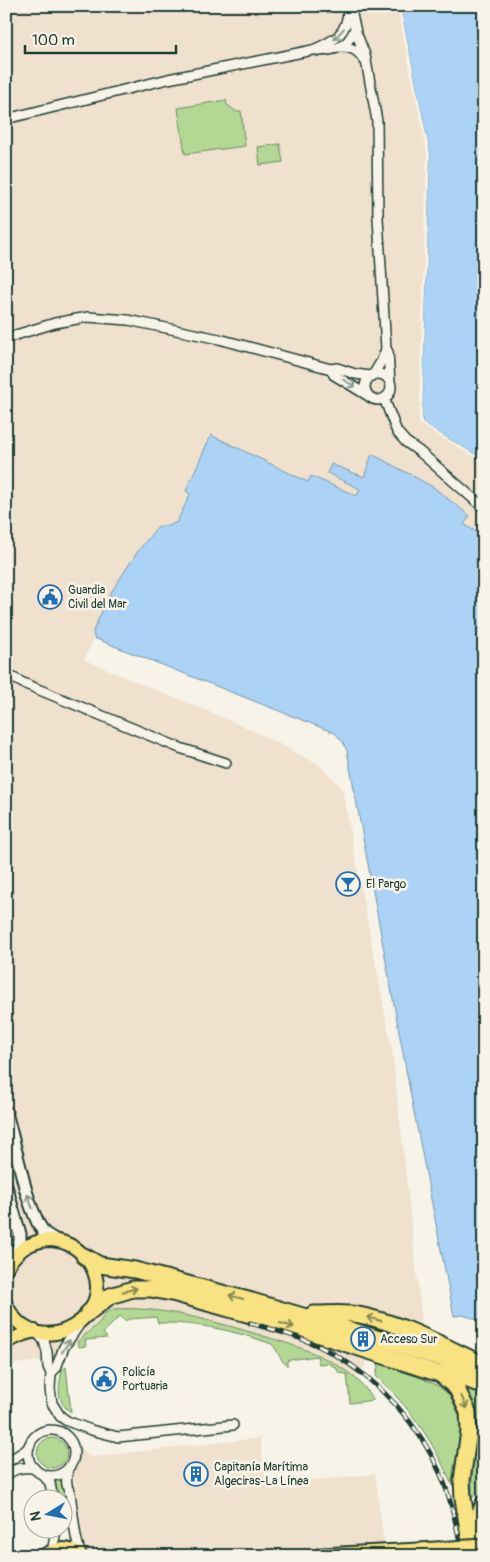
<svg xmlns="http://www.w3.org/2000/svg" width="490" height="1562" font-family="Pangolin,sans-serif">
<style>
.built{fill:#efe1cd}
.green{fill:#b3d894;stroke:#698a64}
.water{fill:#acd3f6;stroke:#7497a8}
.pier{fill:#f7f3e8}
.lines{fill:none;stroke-linecap:round;stroke-linejoin:round}
.street-casing{stroke:#1f3d34;stroke-width:12}
.secondary-casing{stroke:#1f3d34;stroke-width:15}
.primary-casing{stroke:#1f3d34;stroke-width:16}
.highway-casing{stroke:#1f3d34;stroke-width:19}
.street{stroke:#f7f3e8;stroke-width:9}
.secondary{stroke:#f7f3e8;stroke-width:11}
.primary{stroke:#f8e281;stroke-width:12}
.highway{stroke:#f8e281;stroke-width:15}
.rail-casing{stroke:#1f3d34;stroke-width:5}
.rail{stroke:#f7f3e8;stroke-width:3;stroke-dasharray:9;stroke-linecap:butt}
.highway-bridge-casing{stroke:#1f3d34;stroke-width:19;stroke-linecap:butt}
.highway-bridge{stroke:#f8e281;stroke-width:15}
.oneway{stroke:#8b988e}
.oneway2{stroke:#818757}
.labels{text-anchor:middle;stroke-width:5;stroke-linejoin:round;paint-order:stroke}
.poi-label{font-size:12px;fill:#1f3d34;stroke:#f7f3e8;text-anchor:start}
</style>
<rect width="100%" height="100%" fill="#f7f3e8"/>
<filter id="ink" filterUnits="userSpaceOnUse"><feTurbulence type="fractalNoise" baseFrequency=".02" numOctaves="2"/><feDisplacementMap in="SourceGraphic" scale="10" xChannelSelector="R" yChannelSelector="G"/><feConvolveMatrix kernelMatrix="1 2 1 2 8 2 1 2 1" color-interpolation-filters="sRGB"/></filter>
<g filter="url(#ink)">
<g class="built">
<polygon points="6,6 400,6 430,153 422,423 484,460 484,537 464,524 469,516 372,454 364,477 331,464 327,474 360,489 357,496 311,476 309,482 211,435 177,522 168,526 158,526 138,551 110,594 93,631 94,638 84,660 250,729 318,764 342,788 392,1050 422,1321 409,1324 380,1316 365,1366 355,1377 329,1361 310,1350 216,1322 146,1309 119,1309 109,1310 105,1313 100,1322 77,1342 62,1358 6,1365"/>
<polygon points="260,1438 266,1485 375,1474 385,1549 250,1556 85,1556 82,1546 73,1470 77,1463 80,1453 77,1443 86,1454 91,1457"/>
</g>
<g class="green">
<polygon points="226,100 227,105 237,112 241,111 245,146 185,154 178,108"/>
<polygon points="280,144 283,162 260,165 258,147"/>
<path d="M 113,1309 C 162,1306 213,1321 260,1335 C 293,1345 326,1354 354,1377 C 362,1383 368,1392 374,1400 L 350,1403 L 347,1374 L 339,1373 L 336,1368 L 328,1363 L 319,1364 L 317,1356 L 289,1360 L 287,1361 L 287,1366 C 280,1360 278,1351 272,1344 C 235,1331 197,1322 158,1323 L 156,1317 L 129,1319 L 125,1321 L 120,1316 L 103,1333 L 107,1338 L 85,1340 L 86,1346 L 79,1347 L 77,1342 L 100,1322 L 105,1313 Z"/>
<path d="M 379,1362 L 397,1367 L 397,1370 C 435,1382 464,1390 460,1437 C 458,1453 453,1468 452,1483 L 451,1483 C 433,1440 410,1408 376,1376 Z"/>
<path d="M 66,1367 L 71,1412 C 55,1402 59,1385 62,1370 Z"/>
<path d="M 466,1386 L 484,1391 L 484,1443 C 477,1448 477,1456 484,1461 L 484,1487 L 472,1498 C 469,1457 490,1424 466,1386 Z"/>
<circle cx="52" cy="1453" r="15"/>
<polygon points="63,1478 69,1529 62,1530 62,1500 58,1499 54,1480"/>
</g>
<g class="water">
<polygon points="400,6 484,6 484,460 422,423 430,153"/>
<polygon points="211,435 308,482 311,476 357,496 360,489 327,473 331,464 364,477 372,454 433,487 470,516 464,524 484,537 484,1321 462,1315 454,1316 413,1107 347,751 343,742 335,733 94,638 93,631 110,594 138,551 158,526 168,526 177,522 190,494 186,491"/>
</g>
<polygon class="pier" points="397,6 400,6 430,153 422,423 484,460 484,463 419,424 427,153"/>
<g class="lines">
<g class="street-casing">
<g id="street">
<polyline points="350,6 356,32 365,55 377,121 378,218 386,349 388,352 390,383"/>
<path d="M 340,47 C 352,47 358,50 364,60"/>
<path d="M 319,51 C 337,50 347,47 355,29"/>
<path d="M 6,119 L 168,79 L 313,50 C 334,41 348,34 348,9"/>
<polyline points="6,338 55,323 88,317 128,320 219,339 331,369 337,368 355,374 371,376"/>
<polyline points="331,369 334,375 367,395"/>
<circle cx="378" cy="387" r="13"/>
<polyline points="373,375 382,360 386,349"/>
<polyline points="384,398 397,432 406,442 420,452 484,508"/>
<polyline points="6,674 23,683 180,748 226,763"/>
<polyline points="6,1226 8,1237 6,1244"/>
<polyline points="37,1332 44,1341 47,1352 48,1367 51,1373 50,1389 52,1403 60,1416 67,1421 91,1430 118,1437 233,1425"/>
<polyline points="51,1373 56,1368 64,1347 81,1322"/>
<circle cx="51" cy="1453" r="23"/>
<polyline points="6,1463 26,1450 30,1445"/>
<path d="M 68,1469 C 66,1477 65,1485 70,1493 L 76,1537 L 81,1556"/>
<path d="M 6,1475 C 16,1468 22,1467 34,1468"/>
<polyline points="43,1475 50,1483 53,1500"/>
<polyline points="52,1553 56,1530"/>
</g>
</g>
<g class="secondary-casing">
<g id="secondary">
<polyline points="6,1112 26,1191 32,1209 38,1223 44,1233 55,1240"/>
<polyline points="6,1186 20,1234 20,1242 15,1255"/>
</g>
</g>
<g class="primary-casing">
<g id="primary">
<path d="M 6,1269 C 14,1253 29,1241 48,1240 C 62,1240 76,1246 85,1257 C 130,1311 36,1371 6,1304"/>
<polyline points="6,1342 24,1334 35,1331"/>
</g>
</g>
<g class="highway-casing">
<g id="highway">
<polyline points="84,1256 100,1265 135,1270 252,1301 357,1332 469,1367 484,1370"/>
<polyline points="88,1313 110,1296 133,1289 151,1289 176,1294 304,1330 440,1374 457,1389 468,1412 469,1431 462,1480 463,1498 472,1556"/>
<path d="M 313,1314 C 328,1314 345,1312 359,1315 C 401,1323 439,1344 478,1362"/>
<polyline points="441,1374 450,1373 484,1386"/>
<polyline points="476,1540 477,1520 484,1503"/>
<path d="M 46,1556 C 58,1549 68,1548 79,1556"/>
<polyline points="321,1556 419,1551"/>
</g>
</g>
<use href="#street" class="street"/>
<use href="#secondary" class="secondary"/>
<use href="#primary" class="primary"/>
<use href="#highway" class="highway"/>
<g class="rail-casing">
<path id="rail" d="M 250,1323 C 278,1331 306,1338 332,1353 C 380,1381 419,1424 441,1475 C 452,1501 457,1529 463,1556"/>
</g>
<use href="#rail" class="rail"/>
<g class="highway-bridge-casing">
<polyline id="highway-bridge" points="419,1551 484,1547"/>
</g>
<use href="#highway-bridge" class="highway-bridge"/>
</g>
<defs><path id="oneway-shaft" d="M-6 0H5M1.5-3L5.5 0L1.5 3" fill="none" stroke-width="1.6" stroke-linecap="round" stroke-linejoin="round" transform="scale(1.25)"/></defs>
<g class="oneway">
<use href="#oneway-shaft" transform="translate(339 34) rotate(131)"/>
<use href="#oneway-shaft" transform="translate(349 383) rotate(30)"/>
<use href="#oneway-shaft" transform="translate(30 1201) rotate(-109)"/>
<use href="#oneway-shaft" transform="translate(66 1346) rotate(-58)"/>
</g>
<g class="oneway2">
<use href="#oneway-shaft" transform="translate(130 1290) rotate(-13)"/>
<use href="#oneway-shaft" transform="translate(236 1297) rotate(-165)"/>
<use href="#oneway-shaft" transform="translate(374 1319) rotate(-164)"/>
<use href="#oneway-shaft" transform="translate(287 1325) rotate(16)"/>
<use href="#oneway-shaft" transform="translate(464 1402) rotate(67)"/>
</g>
</g>
<defs>
<g id="civic-ring" transform="scale(1.25)"><circle r="9.5" fill="#f7f3e8" stroke="#1f6fb2" stroke-width="1.5"/><path d="M-.6-6.5H3V-4.5H.6V-3L4-1V1h2V6H-6V1h2V-1L-.6-3ZM-1.2 2.5V6h2.4V2.5Z" fill="#1f6fb2"/></g>
<g id="bar-ring" transform="scale(1.25)"><circle r="9.5" fill="#f7f3e8" stroke="#1f6fb2" stroke-width="1.5"/><path d="M-6-5H6L.8 .8V4.5H3.5V6h-7V4.5H-.8V.8Z" fill="#1f6fb2"/></g>
<g id="building-ring" transform="scale(1.25)"><circle r="9.5" fill="#f7f3e8" stroke="#1f6fb2" stroke-width="1.5"/><path d="M-4-6H4V6H1V3H-1V6H-4ZM-2.5-4.3h1.7v1.8h-1.7ZM.8-4.3h1.7v1.8H.8ZM-2.5-1h1.7V.8h-1.7ZM.8-1h1.7V.8H.8Z" fill="#1f6fb2"/></g>
</defs>
<g fill-rule="evenodd">
<use href="#civic-ring" x="50" y="597"/>
<use href="#bar-ring" x="348" y="884"/>
<use href="#building-ring" x="363" y="1339"/>
<use href="#civic-ring" x="104" y="1379"/>
<use href="#building-ring" x="196" y="1474"/>
</g>
<g class="labels">
<g class="poi-label">
<text x="68" y="594">Guardia<tspan x="68" dy="14">Civil del Mar</tspan></text>
<text x="366" y="888">El Pargo</text>
<text x="380" y="1343">Acceso Sur</text>
<text x="122" y="1376">Policía<tspan x="122" dy="14">Portuaria</tspan></text>
<text x="214" y="1471">Capitanía Marítima<tspan x="214" dy="14">Algeciras-La Línea</tspan></text>
</g>
</g>
<rect width="490" height="1562" fill="none" stroke="#f7f3e8" stroke-width="25"/>
<rect x="12" y="12" width="465" height="1537" fill="none" stroke="#1f3d34" stroke-width="2" filter="url(#ink)"/>
<g transform="translate(48 1514) rotate(260)"><circle r="24" fill="#f7f3e8" stroke="#a1aaa0"/>
<path d="M0-4L9 19L0 12L-9 19Z" fill="#1f6fb2"/>
<text y="-8" font-size="14" font-weight="bold" text-anchor="middle" fill="#1f3d34">N</text>
</g>
<path d="M25 45v8h151v-8" fill="none" stroke="#1f3d34" stroke-width="2.5"/>
<text x="32" y="45" font-size="15" fill="#1f3d34" stroke="#f7f3e8" stroke-width="4" paint-order="stroke">100 m</text>
</svg>
